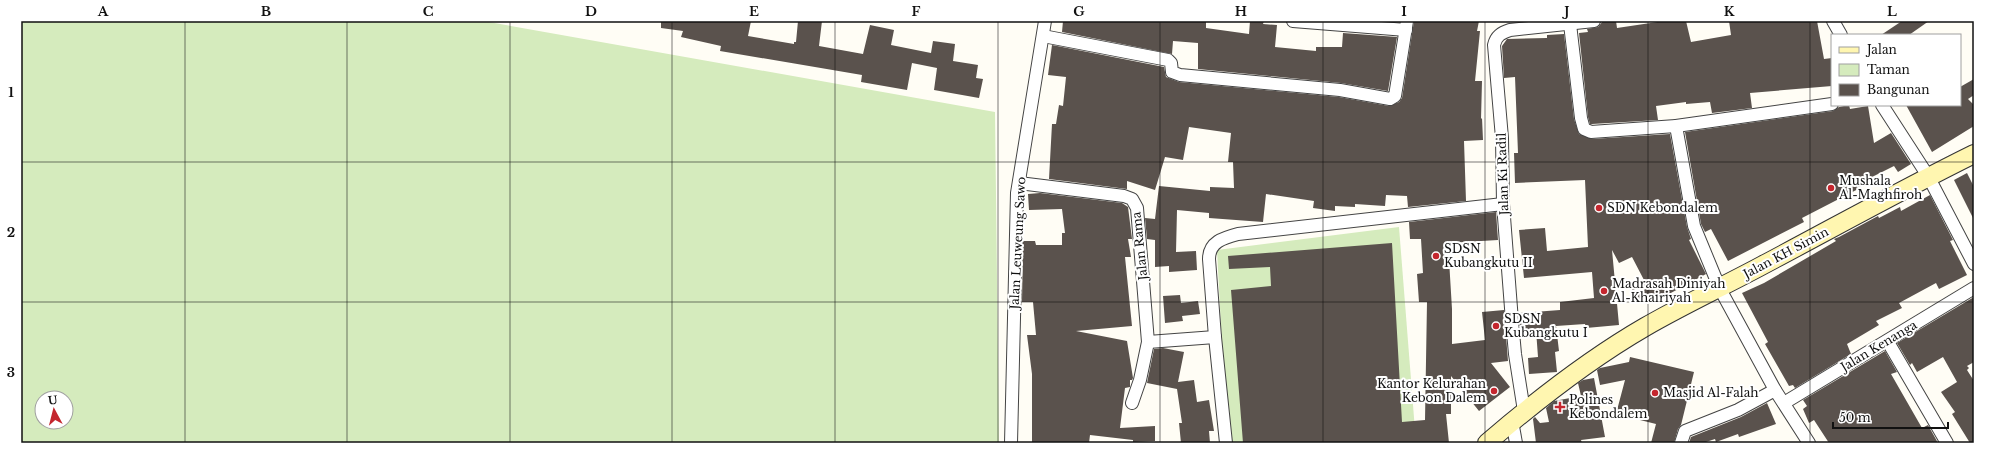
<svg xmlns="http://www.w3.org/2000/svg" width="1995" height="464" font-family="'Libre Baskerville',serif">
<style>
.green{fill:#d5ebbd;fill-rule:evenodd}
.building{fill:#5a524d}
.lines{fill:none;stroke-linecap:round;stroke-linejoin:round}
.street-casing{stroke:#444;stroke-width:14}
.secondary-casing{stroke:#333;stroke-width:20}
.street{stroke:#fff;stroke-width:12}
.secondary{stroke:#fff6b0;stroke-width:18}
.grid{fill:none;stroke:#111;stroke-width:1;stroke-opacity:0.55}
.poi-dot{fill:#c4262e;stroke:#fff;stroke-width:1.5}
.labels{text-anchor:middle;stroke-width:4;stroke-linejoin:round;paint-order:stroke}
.street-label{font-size:12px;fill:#111;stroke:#fff}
.poi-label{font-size:12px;fill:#111;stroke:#fff;text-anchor:start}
.neatline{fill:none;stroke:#111;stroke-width:1.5}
.grid-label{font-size:13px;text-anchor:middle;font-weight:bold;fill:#111}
</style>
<rect width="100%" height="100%" fill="#fffdf5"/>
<g class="green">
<path d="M 21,21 L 483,21 L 995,112 L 999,443 L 21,443 ZM 42,398 L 66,398 L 66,422 L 42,422 Z"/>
<polygon points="1399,227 1416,443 1227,443 1217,250"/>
</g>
<g class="building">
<polygon points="661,21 751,21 748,36 794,44 794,42 796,42 798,21 822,21 819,46 863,54 870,25 894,30 891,45 931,53 933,41 955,44 953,61 978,65 976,78 983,79 979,98 934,90 937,68 912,63 907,90 861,82 862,75 720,51 721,46 681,37 683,31 661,28"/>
<polygon points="1063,21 1206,21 1206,28 1249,34 1250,21 1264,21 1263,24 1277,25 1275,47 1316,51 1316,47 1342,47 1343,33 1397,37 1388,91 1341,83 1198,69 1198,43 1173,41 1172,54 1062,32"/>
<polygon points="1414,21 1479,21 1477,31 1480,31 1475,81 1482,81 1481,119 1482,118 1483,140 1464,141 1466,201 1408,207 1407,196 1386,195 1385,206 1355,204 1355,207 1335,206 1335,211 1313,208 1314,201 1266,194 1263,222 1209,218 1209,213 1177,210 1176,252 1196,251 1197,270 1169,272 1169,266 1155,267 1155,240 1147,239 1145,218 1155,219 1159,186 1210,191 1210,187 1234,188 1233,162 1228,162 1231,133 1189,127 1183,160 1165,157 1155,190 1127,181 1127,189 1049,179 1052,124 1056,124 1059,105 1063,106 1066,77 1048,75 1052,45 1164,67 1166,77 1179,82 1339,97 1389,106 1399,102 1402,98"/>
<polygon points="1603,21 1616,21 1617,28 1664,21 1686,21 1691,42 1731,35 1729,21 1817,21 1824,59 1832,58 1832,86 1750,93 1752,108 1712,113 1710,102 1686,104 1686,102 1656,106 1658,120 1592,124 1590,124 1588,117 1579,33 1588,32 1587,29 1598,27"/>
<polygon points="1902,21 1929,21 1909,35 1881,35"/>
<polygon points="1564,34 1574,119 1579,134 1592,139 1670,134 1687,227 1691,239 1689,240 1706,274 1656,301 1653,297 1640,304 1631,287 1644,280 1632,257 1619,263 1612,250 1619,325 1586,328 1585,324 1556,326 1559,351 1555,352 1557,372 1529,374 1528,358 1538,357 1536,330 1520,331 1519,313 1560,310 1560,302 1594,298 1592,272 1524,278 1519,230 1545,228 1547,251 1588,247 1585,180 1515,183 1514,153 1518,153 1515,77 1504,78 1502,46 1507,39 1547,38 1547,35"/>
<polygon points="1974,79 1974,95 1968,99 1974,105 1974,126 1932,152 1906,105 1960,105 1960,87"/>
<polygon points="1849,105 1850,109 1868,106 1874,143 1891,133 1911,164 1898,172 1894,166 1862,182 1864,186 1802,218 1804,222 1728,261 1711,229 1705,232 1701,224 1685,132 1833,111 1839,107"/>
<polygon points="1967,173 1974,187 1974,220 1954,180"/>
<polygon points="1040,193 1122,203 1128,207 1132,239 1128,239 1131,257 1125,257 1132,326 1076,331 1127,341 1133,378 1132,380 1130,380 1130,387 1125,388 1120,428 1155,426 1155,441 1133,442 1133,440 1090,435 1089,443 1032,443 1032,374 1027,335 1036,335 1033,302 1022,302 1023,241 1035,241 1036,245 1062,245 1062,233 1065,233 1062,209 1029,210 1028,194"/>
<polygon points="1930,195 1953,240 1950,241 1967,275 1939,289 1936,283 1899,303 1902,308 1876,321 1879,325 1847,344 1851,354 1795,388 1793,385 1789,386 1765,344 1768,342 1742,293 1764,283 1836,241 1834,239 1839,237 1878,216 1879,218 1900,207 1901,211"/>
<polygon points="1496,212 1498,240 1448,243 1452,309 1452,344 1485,340 1482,312 1504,310 1508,361 1491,363 1510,387 1479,411 1451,376 1451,414 1446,414 1449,443 1243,443 1231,290 1271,286 1270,267 1229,269 1228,256 1392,243 1402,422 1425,420 1427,302 1419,302 1417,274 1423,273 1421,239 1410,239 1409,222"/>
<polygon points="1180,295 1181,303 1198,301 1200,314 1182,316 1183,321 1165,323 1163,296"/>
<polygon points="1974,297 1974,362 1967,366 1969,368 1967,370 1974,381 1974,443 1970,443 1952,414 1955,412 1941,392 1957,382 1943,357 1917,372 1912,363 1910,365 1897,343"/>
<polygon points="1163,348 1184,352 1178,382 1194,380 1197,402 1209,400 1214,431 1209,431 1210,443 1181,443 1179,423 1182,423 1177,389 1147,383 1154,349"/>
<polygon points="1885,351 1897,372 1891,374 1922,428 1928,425 1938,443 1829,443 1814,420 1809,423 1803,409 1807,406 1803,400"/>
<polygon points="1630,357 1694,372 1681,425 1678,429 1674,443 1651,443 1656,424 1616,414 1625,380 1600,385 1597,370 1600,368 1629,362"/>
<polygon points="1594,378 1605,437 1581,440 1582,443 1536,443 1533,419 1535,417 1540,423 1549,422 1546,408 1554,401 1581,396 1578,383 1583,380"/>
<polygon points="1767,403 1776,424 1739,437 1738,434 1716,442 1715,439 1703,443 1689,443 1691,437 1741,417"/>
</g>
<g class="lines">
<g class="street-casing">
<g id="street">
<polyline points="1293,21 1406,30"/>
<polyline points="1833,21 1841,35"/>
<polyline points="1570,24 1581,118 1584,129 1591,132 1676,126 1832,104"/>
<polyline points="1043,36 1168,60 1171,63 1172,72 1180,75 1340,90 1390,99 1395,96 1407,21"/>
<polyline points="1882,105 1928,176 1974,264"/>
<polyline points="1676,126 1694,226 1720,289 1775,390 1809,443"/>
<polyline points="1019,183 1124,196 1132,199 1137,208 1148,342 1140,380 1132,403"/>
<polyline points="1148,342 1215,337"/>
<polyline points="1888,342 1947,443"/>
<polyline points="1784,403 1974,288"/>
<path d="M 1524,411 L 1515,354 L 1512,321 L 1503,204 L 1502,138 L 1494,45 C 1496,36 1501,33 1510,30 L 1594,21"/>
<polyline points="1512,421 1516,443"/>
<polyline points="1011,443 1017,193 1045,21"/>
<path d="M 1226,443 L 1215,337 L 1209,259 C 1209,242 1223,238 1238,234 L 1503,204"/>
<polyline points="1681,443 1685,431 1738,410 1775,390"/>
</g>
</g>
<g class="secondary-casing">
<path id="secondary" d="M 1487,443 C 1537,400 1588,360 1645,327 C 1683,305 1724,286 1763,265 C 1833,228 1903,189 1974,154"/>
</g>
<use href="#street" class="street"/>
<use href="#secondary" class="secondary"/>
</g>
<path class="grid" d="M 185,21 L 185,443M 347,21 L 347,443M 510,21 L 510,443M 672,21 L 672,443M 835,21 L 835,443M 998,21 L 998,443M 1160,21 L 1160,443M 1323,21 L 1323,443M 1485,21 L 1485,443M 1648,21 L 1648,443M 1810,21 L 1810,443M 21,162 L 1974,162M 21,302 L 1974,302"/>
<g class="poi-dot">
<circle cx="1831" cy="188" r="4"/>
<circle cx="1599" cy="208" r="4"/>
<circle cx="1436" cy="256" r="4"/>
<circle cx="1604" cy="291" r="4"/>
<circle cx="1496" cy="326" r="4"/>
<circle cx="1494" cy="391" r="4"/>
<circle cx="1655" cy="393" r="4"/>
<path d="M1558 401h4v4h4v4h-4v4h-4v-4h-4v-4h4z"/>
</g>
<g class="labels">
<g class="street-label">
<text transform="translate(1503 174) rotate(-92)" y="4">Jalan Ki Radil</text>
<text transform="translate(1018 243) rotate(-87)" y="4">Jalan Leuweung Sawo</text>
<text transform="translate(1140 246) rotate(-96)" y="4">Jalan Rama</text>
<text transform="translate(1786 253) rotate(-28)" y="4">Jalan KH Simin</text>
<text transform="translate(1879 346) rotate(-31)" y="4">Jalan Kenanga</text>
</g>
<g class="poi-label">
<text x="1839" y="185">Mushala<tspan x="1839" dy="14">Al-Maghfiroh</tspan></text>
<text x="1607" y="212">SDN Kebondalem</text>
<text x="1444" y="253">SDSN<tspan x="1444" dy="14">Kubangkutu II</tspan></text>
<text x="1612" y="288">Madrasah Diniyah<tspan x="1612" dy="14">Al-Khairiyah</tspan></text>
<text x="1504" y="323">SDSN<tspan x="1504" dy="14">Kubangkutu I</tspan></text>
<text x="1486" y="388" text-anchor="end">Kantor Kelurahan<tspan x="1486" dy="14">Kebon Dalem</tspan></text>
<text x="1663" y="397">Masjid Al-Falah</text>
<text x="1569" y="404">Polines<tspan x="1569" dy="14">Kebondalem</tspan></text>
</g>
</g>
<rect width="1995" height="464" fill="none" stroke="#ffffff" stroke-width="44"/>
<rect x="1831" y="34" width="130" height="72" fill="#ffffff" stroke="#a0a0a0"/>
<rect x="1839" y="47" width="20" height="6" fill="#fff6b0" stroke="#a0a0a0"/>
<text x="1867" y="54" font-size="12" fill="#111111">Jalan</text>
<rect x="1839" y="64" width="20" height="12" fill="#d5ebbd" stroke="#a0a0a0"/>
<text x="1867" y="74" font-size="12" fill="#111111">Taman</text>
<rect x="1839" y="84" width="20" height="12" fill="#5a524d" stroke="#a0a0a0"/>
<text x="1867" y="94" font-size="12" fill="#111111">Bangunan</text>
<g transform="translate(54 410) rotate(353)"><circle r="19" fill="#ffffff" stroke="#a0a0a0"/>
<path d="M0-3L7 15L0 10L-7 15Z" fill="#c4262e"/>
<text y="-6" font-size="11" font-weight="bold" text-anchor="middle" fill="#111111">U</text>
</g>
<path d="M1833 422v6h115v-6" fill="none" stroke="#111111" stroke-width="2"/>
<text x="1839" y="422" font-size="12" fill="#111111" stroke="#ffffff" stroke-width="3" paint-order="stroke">50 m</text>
<rect x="22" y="22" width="1951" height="420" class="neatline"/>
<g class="grid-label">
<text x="103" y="16">A</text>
<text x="266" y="16">B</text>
<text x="428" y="16">C</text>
<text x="591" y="16">D</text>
<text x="754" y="16">E</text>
<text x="916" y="16">F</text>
<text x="1079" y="16">G</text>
<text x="1241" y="16">H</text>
<text x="1404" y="16">I</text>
<text x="1567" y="16">J</text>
<text x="1729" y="16">K</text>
<text x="1892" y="16">L</text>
<text x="11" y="97">1</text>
<text x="11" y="237">2</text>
<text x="11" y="377">3</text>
</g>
</svg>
